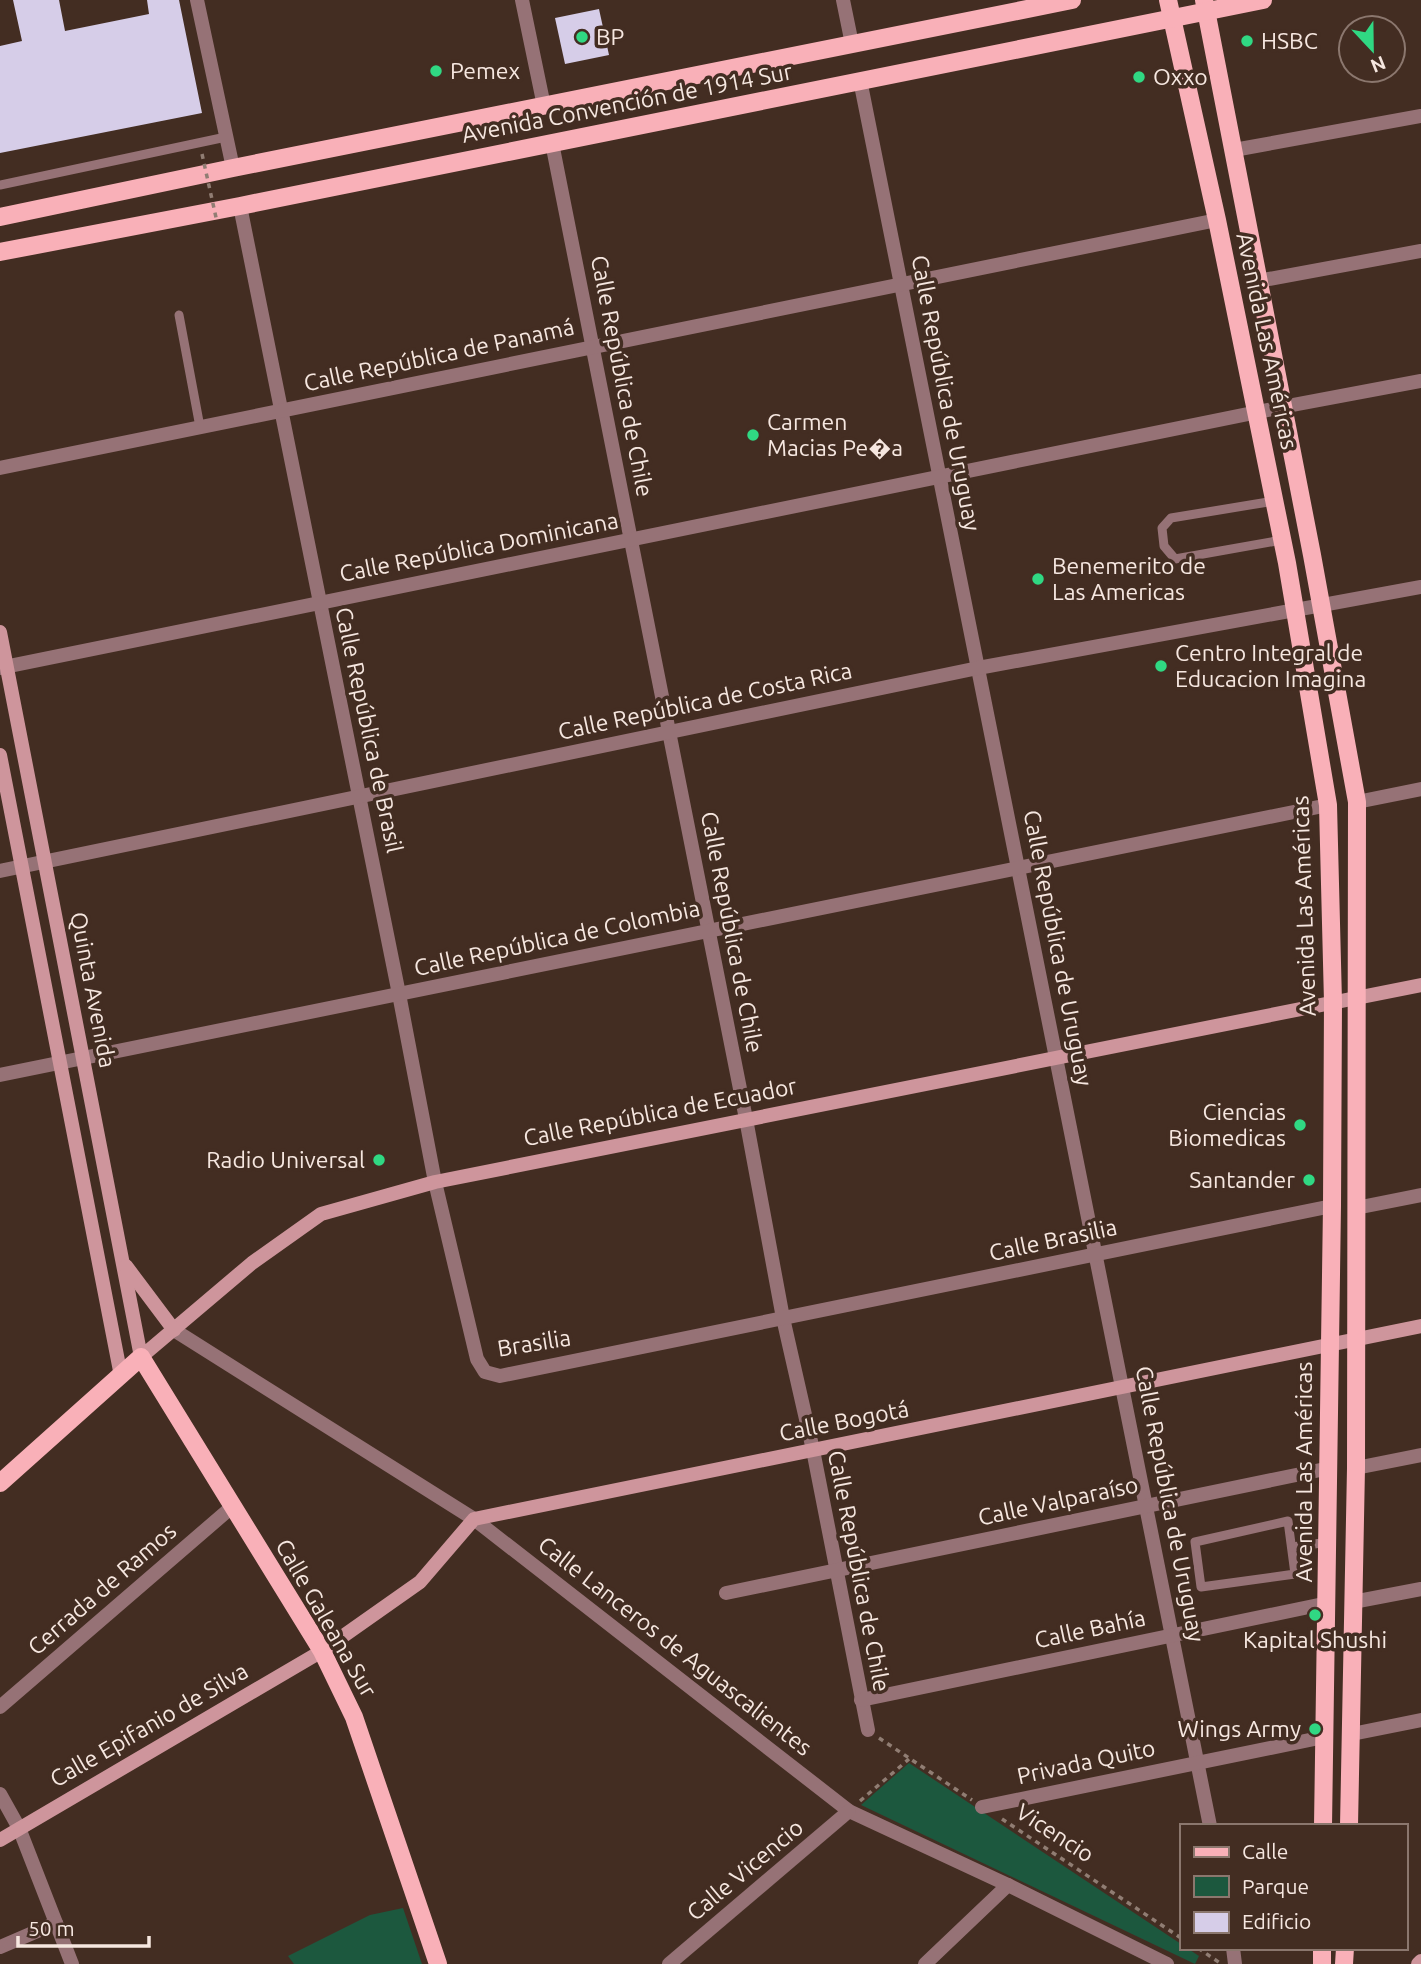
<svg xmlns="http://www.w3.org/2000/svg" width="1421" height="1964" font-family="Ubuntu,sans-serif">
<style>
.green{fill:#1c583e}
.building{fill:#d6cde8}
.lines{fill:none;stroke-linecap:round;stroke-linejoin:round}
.path{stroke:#907d73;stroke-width:3.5;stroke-dasharray:5 5;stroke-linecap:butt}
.lane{stroke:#967276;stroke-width:9}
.street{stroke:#967276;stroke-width:14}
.secondary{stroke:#ce959c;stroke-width:14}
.primary{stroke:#f9b0b8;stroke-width:18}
.path-bridge{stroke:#907d73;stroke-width:3.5;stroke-dasharray:5 5;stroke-linecap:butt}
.poi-dot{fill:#30d883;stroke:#432d22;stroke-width:2.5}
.labels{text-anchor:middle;stroke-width:7;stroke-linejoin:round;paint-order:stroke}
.poi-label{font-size:23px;fill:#f6e7e0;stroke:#432d22;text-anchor:start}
.street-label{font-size:23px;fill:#f6e7e0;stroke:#432d22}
</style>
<rect width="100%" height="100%" fill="#432d22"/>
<g class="green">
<polygon points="909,1763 1181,1944 1181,1948 1187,1948 1199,1956 1195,1964 861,1805"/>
<polygon points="403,1908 422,1964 294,1964 288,1956 370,1915"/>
</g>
<g class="building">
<polygon points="13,0 59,0 65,31 149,14 147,0 179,0 202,113 0,153 0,46 22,41"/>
<polygon points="599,9 609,55 565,64 555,18"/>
</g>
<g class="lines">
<g class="path">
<polyline points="879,1738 972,1800"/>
<polyline points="860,1801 909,1759"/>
<polyline points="1002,1819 1181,1938"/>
<polyline points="1198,1948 1220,1963"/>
</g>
<g class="lane">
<polyline points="0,185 226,137"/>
<polyline points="179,315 200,427"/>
<polyline points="1274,501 1171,518 1162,528 1164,546 1175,559 1282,540"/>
<polygon points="1288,1521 1295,1574 1201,1587 1195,1542"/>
<polyline points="1292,1547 1329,1542"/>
</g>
<g class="street">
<polyline points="197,0 233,168"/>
<polyline points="522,0 544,106"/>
<polyline points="843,0 852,44"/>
<polyline points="860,80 1210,1826"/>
<polyline points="552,143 746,1119 783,1318 813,1450 868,1730"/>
<polyline points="1234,150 1421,116"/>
<polyline points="240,206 399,994 435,1182 477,1359 485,1372 500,1376 1332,1206"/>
<polyline points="1258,281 1421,251"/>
<polyline points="0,468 1217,220"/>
<polyline points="0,668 1282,407 1421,381"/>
<polyline points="1357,802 1421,789"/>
<polyline points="0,871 978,668 1421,587"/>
<polyline points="0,1075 1328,805"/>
<polyline points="1356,1208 1421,1195"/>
<polyline points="174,1330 474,1519 849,1811 1008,1885 1167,1964"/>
<polyline points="1356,1468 1421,1455"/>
<polyline points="726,1593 1330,1468"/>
<polyline points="1353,1602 1421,1589"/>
<polyline points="861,1700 1328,1603"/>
<polyline points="0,1707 233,1506"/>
<polyline points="1352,1734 1421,1720"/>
<polyline points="0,1794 19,1828 72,1964"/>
<polyline points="982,1807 1324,1737"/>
<polyline points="0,1947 56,1923"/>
<polyline points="1233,1948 1235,1964"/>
<polyline points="669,1964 849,1811"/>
<polyline points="925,1964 1008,1885"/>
</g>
<g class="secondary">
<polyline points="0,632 141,1357 252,1263 321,1214 435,1182 1421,985"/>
<polyline points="0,755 121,1376"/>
<polyline points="126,1266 174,1330"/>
<polyline points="0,1840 322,1651 420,1582 474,1519 1421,1326"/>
<polyline points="1418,1964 1421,1961"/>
</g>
<g class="primary">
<polyline points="1168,0 1217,220 1287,563 1328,805 1333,1002 1332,1206 1323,1826"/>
<polyline points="1204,0 1312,555 1357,802 1356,1468 1349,1826"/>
<polyline points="0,217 233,168 1072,0"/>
<polyline points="0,252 240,206 1263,0"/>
<polyline points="0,1483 141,1357 322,1651 354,1717 438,1964"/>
<polyline points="1322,1964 1322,1948"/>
<polyline points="1344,1964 1345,1948"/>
</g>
<polyline class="path-bridge" points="202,154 217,222"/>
</g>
<g class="poi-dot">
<circle cx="582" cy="37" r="7"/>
<circle cx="1247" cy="41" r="7"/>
<circle cx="436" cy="71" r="7"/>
<circle cx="1139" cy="77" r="7"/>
<circle cx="753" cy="435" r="7"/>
<circle cx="1038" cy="579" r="7"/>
<circle cx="1161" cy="666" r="7"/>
<circle cx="1300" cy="1125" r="7"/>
<circle cx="379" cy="1160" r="7"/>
<circle cx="1309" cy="1180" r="7"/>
<circle cx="1315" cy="1615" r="7"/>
<circle cx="1315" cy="1729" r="7"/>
</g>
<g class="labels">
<g class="poi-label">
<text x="596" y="45">BP</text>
<text x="1261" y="49">HSBC</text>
<text x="450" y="79">Pemex</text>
<text x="1153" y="85">Oxxo</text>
<text x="767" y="430">Carmen<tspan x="767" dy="26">Macias Pe�a</tspan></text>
<text x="1052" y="574">Benemerito de<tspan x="1052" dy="26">Las Americas</tspan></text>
<text x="1175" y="661">Centro Integral de<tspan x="1175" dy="26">Educacion Imagina</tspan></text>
<text x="1286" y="1120" text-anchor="end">Ciencias<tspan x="1286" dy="26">Biomedicas</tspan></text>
<text x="365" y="1168" text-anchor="end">Radio Universal</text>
<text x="1295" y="1188" text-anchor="end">Santander</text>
<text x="1315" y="1648" text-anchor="middle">Kapital Shushi</text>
<text x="1301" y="1737" text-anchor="end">Wings Army</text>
</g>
<g class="street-label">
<text transform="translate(627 103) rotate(-11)" y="8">Avenida Convención de 1914 Sur</text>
<text transform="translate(1267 341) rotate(78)" y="8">Avenida Las Américas</text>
<text transform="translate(439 355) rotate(-12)" y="8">Calle República de Panamá</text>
<text transform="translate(622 376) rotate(79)" y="8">Calle República de Chile</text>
<text transform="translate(946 393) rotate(79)" y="8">Calle República de Uruguay</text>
<text transform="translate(479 547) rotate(-11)" y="8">Calle República Dominicana</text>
<text transform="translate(705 701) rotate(-12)" y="8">Calle República de Costa Rica</text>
<text transform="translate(369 730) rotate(78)" y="8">Calle República de Brasil</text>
<text transform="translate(1304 906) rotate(-92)" y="8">Avenida Las Américas</text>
<text transform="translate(732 932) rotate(79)" y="8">Calle República de Chile</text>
<text transform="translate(557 938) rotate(-12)" y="8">Calle República de Colombia</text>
<text transform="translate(1058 948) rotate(79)" y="8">Calle República de Uruguay</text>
<text transform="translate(93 990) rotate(79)" y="8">Quinta Avenida</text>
<text transform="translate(660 1112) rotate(-11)" y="8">Calle República de Ecuador</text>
<text transform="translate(1053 1240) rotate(-12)" y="8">Calle Brasilia</text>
<text transform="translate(534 1343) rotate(-9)" y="8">Brasilia</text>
<text transform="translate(844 1421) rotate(-11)" y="8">Calle Bogotá</text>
<text transform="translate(1304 1472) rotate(-90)" y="8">Avenida Las Américas</text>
<text transform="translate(1058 1501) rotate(-12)" y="8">Calle Valparaíso</text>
<text transform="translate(1170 1504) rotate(79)" y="8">Calle República de Uruguay</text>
<text transform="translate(859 1571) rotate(79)" y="8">Calle República de Chile</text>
<text transform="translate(102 1589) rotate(-41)" y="8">Cerrada de Ramos</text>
<text transform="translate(326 1618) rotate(60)" y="8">Calle Galeana Sur</text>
<text transform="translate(1090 1629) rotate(-12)" y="8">Calle Bahía</text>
<text transform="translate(675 1646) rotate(38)" y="8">Calle Lanceros de Aguascalientes</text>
<text transform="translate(149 1725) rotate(-30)" y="8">Calle Epifanio de Silva</text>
<text transform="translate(1086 1762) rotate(-12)" y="8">Privada Quito</text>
<text transform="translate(1055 1833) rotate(33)" y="8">Vicencio</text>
<text transform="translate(745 1870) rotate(-40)" y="8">Calle Vicencio</text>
</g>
</g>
<rect x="1180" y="1824" width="228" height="126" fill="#432d22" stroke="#8b776e" stroke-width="2"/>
<rect x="1194" y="1847" width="35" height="10" fill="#f9b0b8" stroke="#8b776e" stroke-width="2"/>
<text x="1242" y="1859" font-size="21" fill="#f6e7e0">Calle</text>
<rect x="1194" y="1876" width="35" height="21" fill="#1c583e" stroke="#8b776e" stroke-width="2"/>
<text x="1242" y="1894" font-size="21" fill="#f6e7e0">Parque</text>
<rect x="1194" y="1912" width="35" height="21" fill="#d6cde8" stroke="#8b776e" stroke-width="2"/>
<text x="1242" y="1929" font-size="21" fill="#f6e7e0">Edificio</text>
<g transform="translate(1372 49) rotate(158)"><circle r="33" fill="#432d22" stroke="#8b776e" stroke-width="2"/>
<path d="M0-5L12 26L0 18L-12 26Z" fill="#30d883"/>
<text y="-10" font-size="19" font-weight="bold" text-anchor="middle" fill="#f6e7e0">N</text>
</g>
<path d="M18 1936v10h131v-10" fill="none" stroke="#f6e7e0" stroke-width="3.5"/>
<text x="28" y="1936" font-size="21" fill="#f6e7e0" stroke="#432d22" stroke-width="5" paint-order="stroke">50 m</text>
</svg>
